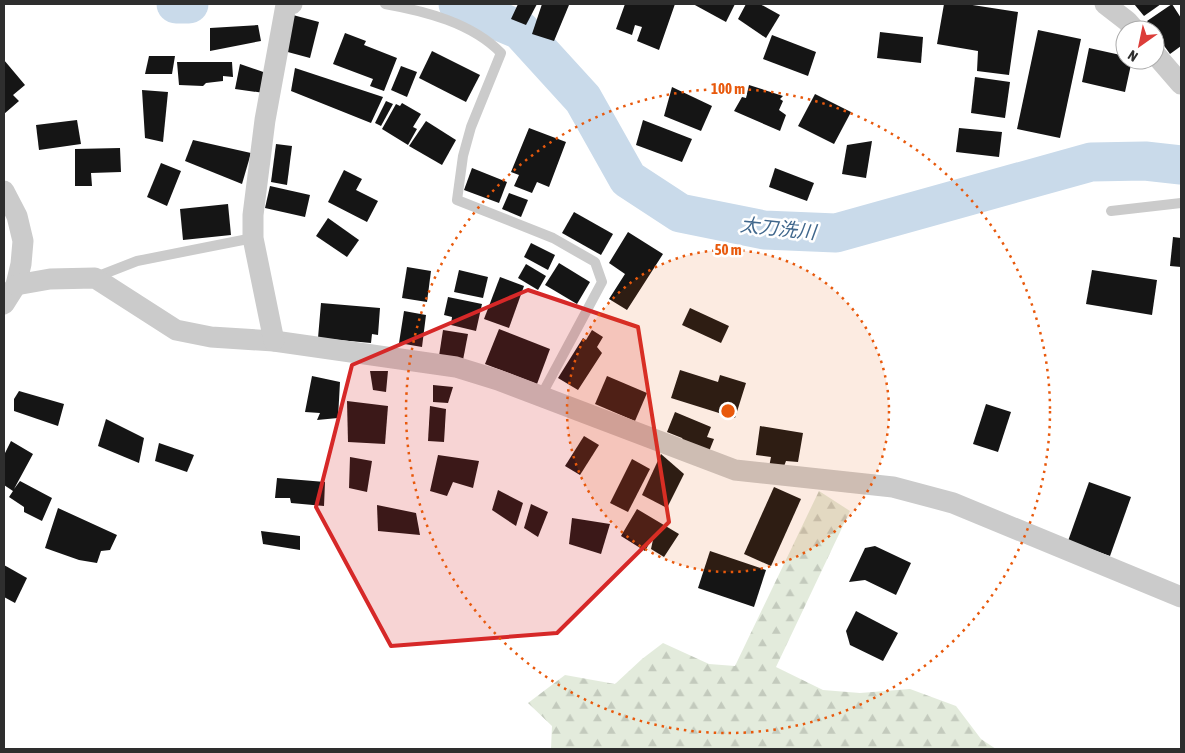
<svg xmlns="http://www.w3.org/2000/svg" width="1185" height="753" font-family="'Asap Condensed','Noto Sans JP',sans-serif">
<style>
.forest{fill:url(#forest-firs)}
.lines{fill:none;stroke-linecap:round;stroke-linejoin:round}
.river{stroke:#c9daea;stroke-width:39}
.building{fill:#151515}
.service{stroke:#cbcbcb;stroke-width:10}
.minor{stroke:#cbcbcb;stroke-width:21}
.marked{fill:#d62828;fill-opacity:0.2;stroke:#d62828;stroke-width:4;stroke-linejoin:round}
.ring{fill:none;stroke:#e8590c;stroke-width:2.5;stroke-dasharray:2.5 5}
.labels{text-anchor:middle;stroke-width:5;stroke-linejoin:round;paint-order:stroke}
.water-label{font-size:19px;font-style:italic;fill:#40678c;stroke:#fff}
.centre{fill:#e8590c;stroke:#fff;stroke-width:2.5}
.ring-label{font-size:15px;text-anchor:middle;font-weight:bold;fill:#e8590c;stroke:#fff;stroke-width:5;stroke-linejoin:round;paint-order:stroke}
</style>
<defs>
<pattern id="forest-firs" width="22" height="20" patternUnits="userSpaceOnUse" patternTransform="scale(1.25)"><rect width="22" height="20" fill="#e3ebdc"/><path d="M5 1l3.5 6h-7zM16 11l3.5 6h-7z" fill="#c3cabd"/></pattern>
</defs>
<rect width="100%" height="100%" fill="#fff"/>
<polygon class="forest" points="819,491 850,511 776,667 823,690 860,693 910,689 956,706 981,739 996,749 551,749 552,726 528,703 565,675 615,684 642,659 663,643 709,664 735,666"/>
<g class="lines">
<g class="river">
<polyline points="176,4 189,4"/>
<polyline points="458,4 520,30 583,99 628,179 680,213 764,230 836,233 1091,162 1145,161 1181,165"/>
</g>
</g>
<g class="building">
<polygon points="518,4 537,4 526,25 511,19"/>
<polygon points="542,4 569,5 554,41 532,34"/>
<polygon points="625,4 675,4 659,50 637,41 642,27 635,25 632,35 616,29"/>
<polygon points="693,4 735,4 726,22"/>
<polygon points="746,4 760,4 780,15 766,38 738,19"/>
<polygon points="944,4 966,4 1018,12 1009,75 977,71 978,51 937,44"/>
<polygon points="1134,4 1161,4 1144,16"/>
<polygon points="1172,4 1181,18 1181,46 1170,54 1155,33 1155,30 1153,30 1147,21"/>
<polygon points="293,15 319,22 310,58 284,51"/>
<polygon points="258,25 261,41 210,51 210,28"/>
<polygon points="1038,30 1081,39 1060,138 1017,129"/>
<polygon points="880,32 923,37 921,63 877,58"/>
<polygon points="345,33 366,41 364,45 397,58 384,91 370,86 373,79 333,64"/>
<polygon points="772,35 816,52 808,76 763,59"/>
<polygon points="1089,48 1125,56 1125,60 1132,60 1125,92 1082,82"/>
<polygon points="432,51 480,75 466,102 419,78"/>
<polygon points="149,56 175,56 172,74 145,74"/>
<polygon points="4,60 25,85 13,95 19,101 4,114"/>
<polygon points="177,62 232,62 233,77 223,76 223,81 206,83 203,86 179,85"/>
<polygon points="240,64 269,74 264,93 235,89"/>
<polygon points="401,66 417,72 407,97 391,90"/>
<polygon points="295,68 383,97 371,123 291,91"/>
<polygon points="975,77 1010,82 1005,118 971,113"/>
<polygon points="749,85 783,96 780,99 783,101 779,110 786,115 780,131 734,111 742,97 746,98"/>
<polygon points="672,87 712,106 701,131 664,116"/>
<polygon points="142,90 168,92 163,142 145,138"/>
<polygon points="815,94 851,112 834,144 798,126"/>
<polygon points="386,101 393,104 381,126 375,123"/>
<polygon points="402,103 421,114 413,127 417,129 408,145 382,129 396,104 400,106"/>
<polygon points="77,120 81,144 39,150 36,125"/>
<polygon points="643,120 692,139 682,162 636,145"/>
<polygon points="426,121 456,140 442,165 409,146"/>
<polygon points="529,128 566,142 549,187 537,182 532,193 514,186 519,175 511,172"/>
<polygon points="959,128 1002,132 999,157 956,152"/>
<polygon points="193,140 251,153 242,184 185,161"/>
<polygon points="872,141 866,178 842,174 847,145"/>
<polygon points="276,144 292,146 287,185 271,182"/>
<polygon points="120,148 121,172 91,173 92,186 75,186 75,149"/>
<polygon points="161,163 181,171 167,206 147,197"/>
<polygon points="472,168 507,182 499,203 464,190"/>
<polygon points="775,168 814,183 807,201 769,187"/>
<polygon points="344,170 362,179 356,190 378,201 367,222 328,202"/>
<polygon points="270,186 310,195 305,217 265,208"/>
<polygon points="509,193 528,200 521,217 502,209"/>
<polygon points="228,204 231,235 183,240 180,209"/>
<polygon points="574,212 613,234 601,255 562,233"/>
<polygon points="328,218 359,240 347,257 316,236"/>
<polygon points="628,232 663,254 627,310 609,299 625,274 609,263"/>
<polygon points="1173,237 1181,238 1181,267 1170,266"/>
<polygon points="531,243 555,255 548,270 524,257"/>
<polygon points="559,263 590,282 577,304 545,285"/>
<polygon points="526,264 546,276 538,290 518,278"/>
<polygon points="407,267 431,271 427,302 402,298"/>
<polygon points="459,270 488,277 483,298 454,292"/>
<polygon points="1092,270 1157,280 1152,315 1086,304"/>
<polygon points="500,277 524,286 509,328 484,319"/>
<polygon points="448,297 482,304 476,331 451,325 452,317 444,315"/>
<polygon points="321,303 380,308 378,335 372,334 371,343 318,338"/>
<polygon points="690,308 729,326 721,343 682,325"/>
<polygon points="404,311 426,315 422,347 399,343"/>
<polygon points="499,329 550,349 537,384 485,364"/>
<polygon points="443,330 468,334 463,360 439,356"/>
<polygon points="592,330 603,337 597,347 602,353 578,390 558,378 583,338 586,340"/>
<polygon points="680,370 718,382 720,375 746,383 735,418 671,398"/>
<polygon points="370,371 388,371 386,392 373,390"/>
<polygon points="312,376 340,382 338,418 317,420 320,413 305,412"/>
<polygon points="607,376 647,393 635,421 595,404"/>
<polygon points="433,385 453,387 448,403 433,402"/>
<polygon points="19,391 64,404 58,426 14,411 14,399"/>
<polygon points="347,401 388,406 385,444 348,442"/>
<polygon points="986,404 1011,412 998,452 973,444"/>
<polygon points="430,406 446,409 444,442 428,441"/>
<polygon points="675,412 711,427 707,437 714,439 708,454 686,445 682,438 667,432"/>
<polygon points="106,419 144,438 139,463 98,446"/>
<polygon points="760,426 803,433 798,462 786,461 783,469 769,467 771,457 756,455"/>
<polygon points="584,436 599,445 580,475 565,466"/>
<polygon points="11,441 33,454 14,489 20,481 52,498 42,521 24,512 24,507 9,497 13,491 4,485 4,455"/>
<polygon points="159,443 194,455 187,472 155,461"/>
<polygon points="661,454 684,474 667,508 642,495"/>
<polygon points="438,455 479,461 473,488 453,482 447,496 430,491"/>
<polygon points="350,457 372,461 367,492 349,488"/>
<polygon points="632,459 650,469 628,512 610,503"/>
<polygon points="277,478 325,482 324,506 291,503 290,498 275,498"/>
<polygon points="1089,482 1131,497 1110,556 1068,541"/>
<polygon points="774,487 801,499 771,566 744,554"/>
<polygon points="498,490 523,503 516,526 492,510"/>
<polygon points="531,504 548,512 538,537 524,528"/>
<polygon points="377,505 416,513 420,535 378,531"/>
<polygon points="58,508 117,535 110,550 101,551 97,563 79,560 45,548"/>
<polygon points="637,509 679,534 664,557 651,549 654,535 645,551 621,536"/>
<polygon points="572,518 610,524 601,554 569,544"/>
<polygon points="261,531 300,536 300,550 263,544"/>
<polygon points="875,546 911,563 896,595 865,580 849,582 865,548"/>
<polygon points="710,551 766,570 754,607 698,588"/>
<polygon points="4,565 27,578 15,603 4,597"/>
<polygon points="856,611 898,633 883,661 850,645 846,631"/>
</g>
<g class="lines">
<g class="service">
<path d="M 385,4 C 425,11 472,23 501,53 L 471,127 L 463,156 L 457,200 L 553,238 L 595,262 L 602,282 L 541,396"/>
<polyline points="1111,211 1181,203"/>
<polyline points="96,277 137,261 253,238"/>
</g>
<g class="minor">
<polyline points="1105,4 1127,21 1135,30"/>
<polyline points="1155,54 1181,84"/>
<polyline points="4,191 17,216 23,241 21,264 16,285 4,304"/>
<polyline points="16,285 50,279 95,278 176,330 211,337 274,341 456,367 498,380 735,470 893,487 953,503 1181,597"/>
<polyline points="274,341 253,238 253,215 265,120 286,5 292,4"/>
</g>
</g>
<path class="marked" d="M 528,290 L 638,327 L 669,522 L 557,633 L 391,646 L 316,507 L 352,365 Z"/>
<circle cx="728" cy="411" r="161" fill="#e8590c" fill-opacity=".12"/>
<g class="ring">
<circle cx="728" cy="411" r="161"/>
<circle cx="728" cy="411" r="322"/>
</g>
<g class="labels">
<g class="water-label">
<text transform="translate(778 228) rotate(6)" y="7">太刀洗川</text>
</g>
</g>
<circle cx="728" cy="411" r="8" class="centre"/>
<g class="ring-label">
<text x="728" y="94">100 m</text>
<text x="728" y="255">50 m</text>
</g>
<rect width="1185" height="753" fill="none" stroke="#2e2e2e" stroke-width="10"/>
<g transform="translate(1140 45) rotate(213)"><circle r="24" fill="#ffffff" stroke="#ababab"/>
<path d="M0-4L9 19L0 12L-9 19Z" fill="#dc3d39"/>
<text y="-8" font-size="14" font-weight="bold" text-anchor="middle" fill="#2e2e2e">N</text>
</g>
</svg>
